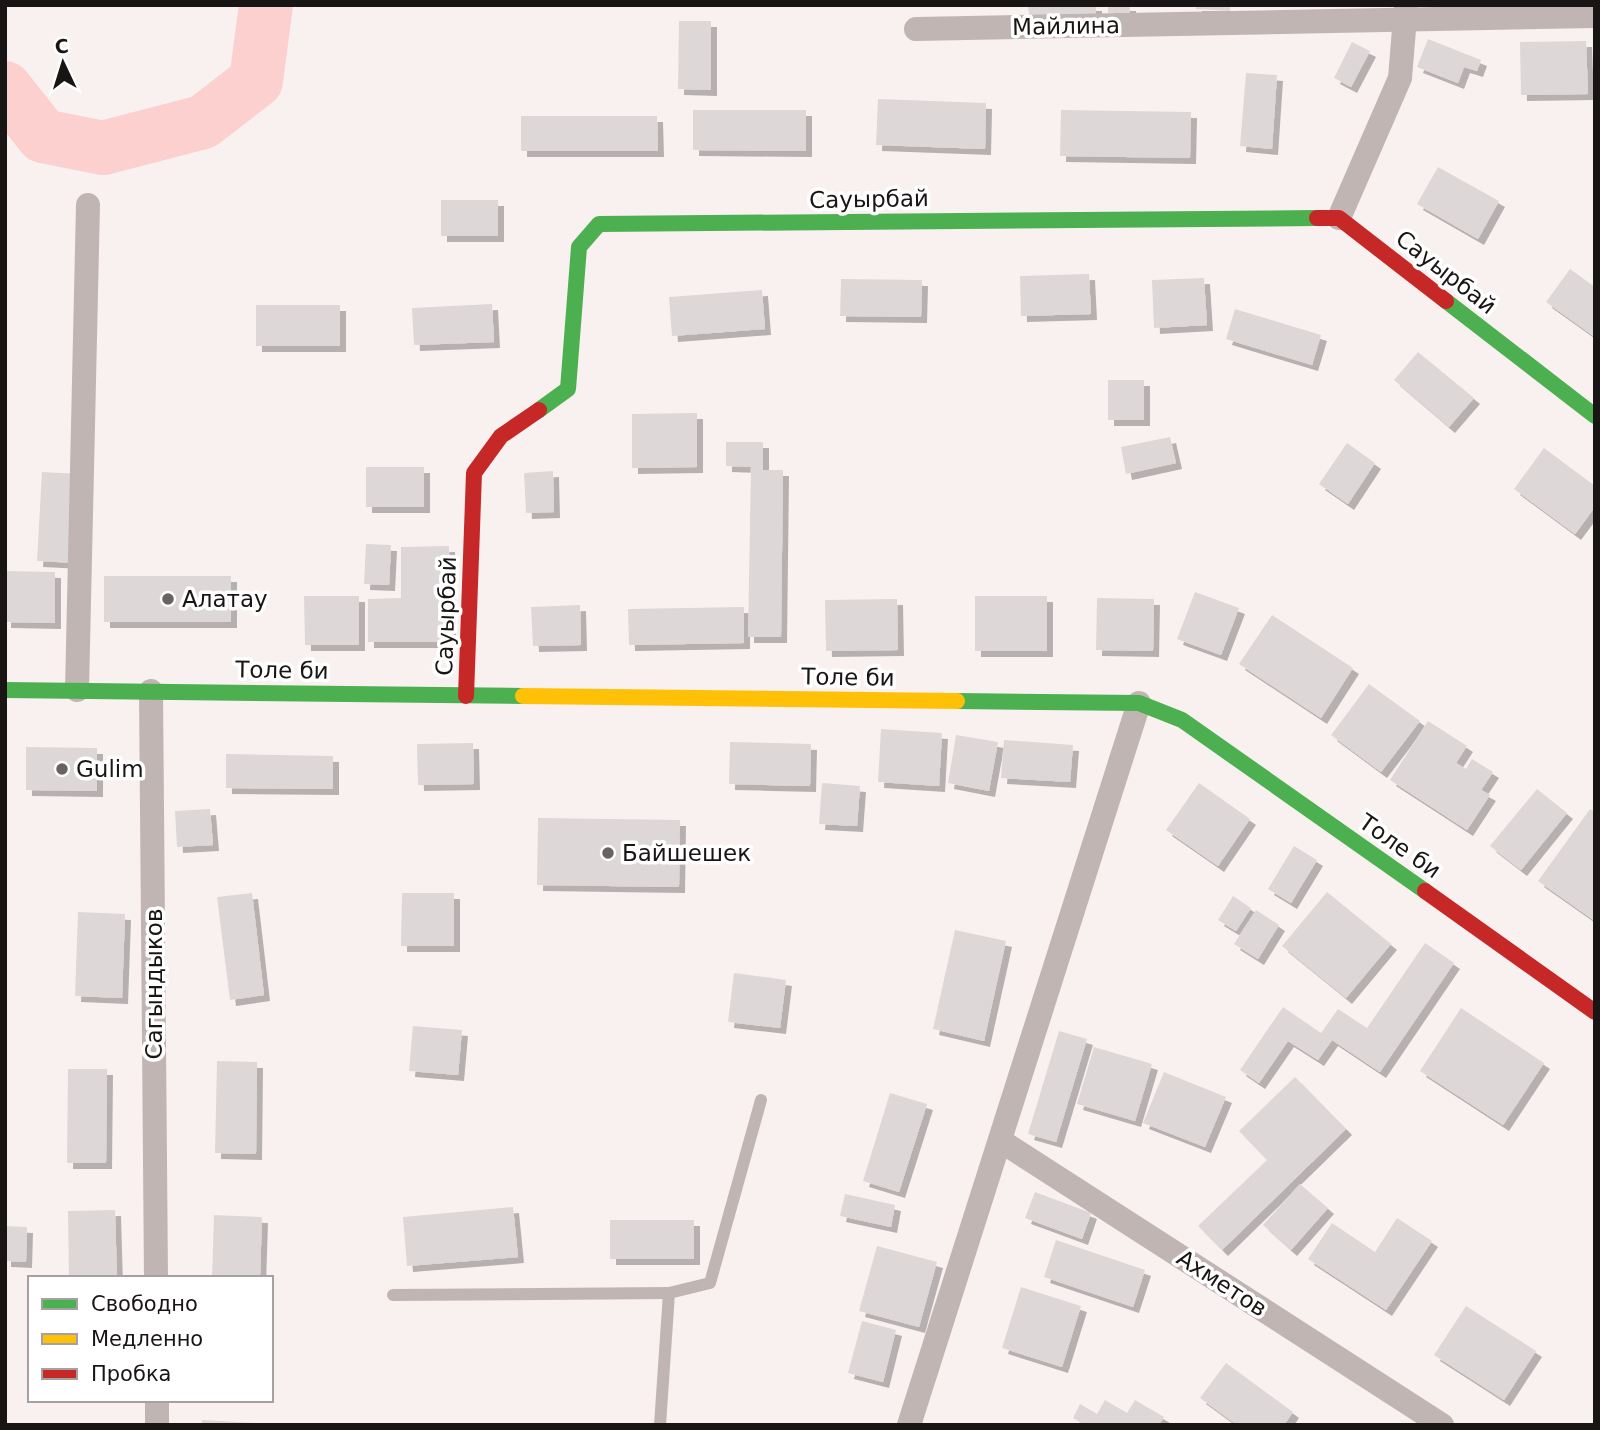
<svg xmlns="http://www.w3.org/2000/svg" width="1600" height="1430" font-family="'DejaVu Sans',sans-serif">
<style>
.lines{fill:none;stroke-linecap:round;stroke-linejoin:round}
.river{stroke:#fbd0ce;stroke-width:54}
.building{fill:#ddd8d7;filter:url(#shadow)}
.lane{stroke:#c1b5b4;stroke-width:12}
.street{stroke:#c1b5b4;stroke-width:24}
.fast{stroke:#4caf50;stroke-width:16}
.slow{stroke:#ffc107;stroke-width:16}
.jam{stroke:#c62828;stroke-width:16}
.poi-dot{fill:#686262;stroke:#fff;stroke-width:2.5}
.labels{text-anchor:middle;stroke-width:7;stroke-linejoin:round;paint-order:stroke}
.street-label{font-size:23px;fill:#1a1515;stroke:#fff}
.poi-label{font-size:23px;fill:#1a1515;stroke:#fff;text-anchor:start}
</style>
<defs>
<filter id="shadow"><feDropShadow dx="6" dy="6" stdDeviation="0" flood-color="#0004"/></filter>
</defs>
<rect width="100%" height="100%" fill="#f8f1f0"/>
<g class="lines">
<polyline class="river" points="5,88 43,136 103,148 203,122 256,81 266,5"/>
</g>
<g class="building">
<polygon points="1028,5 1096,5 1096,14 1029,15"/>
<rect x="1108" y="5" width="22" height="8"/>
<polygon points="1196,5 1230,5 1230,11 1196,9"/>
<polygon points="679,21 711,21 711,90 678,89"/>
<polygon points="1428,39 1481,60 1477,71 1464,67 1458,83 1417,67"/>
<polygon points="1586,41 1588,94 1521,95 1520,42"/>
<polygon points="1352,42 1370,51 1351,87 1334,78"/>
<polygon points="1246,73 1277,75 1272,149 1240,146"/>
<polygon points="878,99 986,103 985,149 876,145"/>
<polygon points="693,110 806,110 806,151 693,150"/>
<polygon points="1061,110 1191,112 1190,158 1060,156"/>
<polygon points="521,116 657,116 658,151 521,151"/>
<polygon points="1438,167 1499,201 1478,239 1417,204"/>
<rect x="441" y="200" width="57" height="36"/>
<polygon points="1570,269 1595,287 1595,337 1546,302"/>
<polygon points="1089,274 1091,314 1021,316 1020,276"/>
<polygon points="1204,278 1207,325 1154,328 1152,280"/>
<polygon points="841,279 922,280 921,317 840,316"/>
<polygon points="762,290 765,329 672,336 669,297"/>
<polygon points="492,304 494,342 414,345 412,308"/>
<rect x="256" y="305" width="84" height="41"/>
<polygon points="1235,309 1321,335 1312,365 1226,339"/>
<polygon points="1418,352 1474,398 1449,427 1394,380"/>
<rect x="1108" y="380" width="36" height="40"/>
<polygon points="697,413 697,467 632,468 632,414"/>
<polygon points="1170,437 1176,463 1126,474 1121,447"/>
<polygon points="726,442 763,442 763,470 783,470 781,637 748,637 751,467 726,466"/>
<polygon points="1347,443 1375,463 1348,504 1319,484"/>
<polygon points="1544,448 1595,486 1595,507 1575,534 1514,489"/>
<rect x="366" y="467" width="58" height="40"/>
<polygon points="553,471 554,512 526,513 524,473"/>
<polygon points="42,472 81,474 76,563 37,561"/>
<polygon points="366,544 391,545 389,585 364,584"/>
<polygon points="449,546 450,642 368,642 368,599 401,598 401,547"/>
<polygon points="5,571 55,572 55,623 5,622"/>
<rect x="104" y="576" width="127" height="46"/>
<polygon points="1195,592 1239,608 1221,655 1177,639"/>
<polygon points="304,596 359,596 359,645 305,645"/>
<rect x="975" y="596" width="72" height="55"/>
<polygon points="1097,598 1154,599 1153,651 1096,650"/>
<polygon points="897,599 898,650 826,651 825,600"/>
<polygon points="580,605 581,645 533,646 531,607"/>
<polygon points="744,607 744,643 629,645 628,609"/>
<polygon points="1272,615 1353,668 1321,718 1239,664"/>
<polygon points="1369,684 1420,721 1381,772 1331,735"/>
<polygon points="1428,721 1467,746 1456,763 1466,769 1472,759 1493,772 1481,790 1490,795 1467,830 1390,780"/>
<polygon points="881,729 942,733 939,786 878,782"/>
<polygon points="956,735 998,742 989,791 948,783"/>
<polygon points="1004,740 1073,745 1070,782 1001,778"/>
<polygon points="730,742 811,744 810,786 729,784"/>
<polygon points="473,743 474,784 418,785 417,744"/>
<polygon points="26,747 97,748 97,791 26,790"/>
<polygon points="226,754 333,756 333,789 226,788"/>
<polygon points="822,783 860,786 857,826 819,824"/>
<polygon points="1199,783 1250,819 1218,866 1166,830"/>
<polygon points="1537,789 1567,813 1521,870 1490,846"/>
<polygon points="210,809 213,845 177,847 175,811"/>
<polygon points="1590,809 1595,812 1595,921 1538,881"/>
<polygon points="538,818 680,820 679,887 537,885"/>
<polygon points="1294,846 1317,860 1291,903 1268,889"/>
<polygon points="1327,892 1391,944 1346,998 1282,946"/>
<polygon points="252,893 264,995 230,1000 217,897"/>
<polygon points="402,893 454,893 454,946 401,946"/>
<polygon points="1233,896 1251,908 1236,931 1218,920"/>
<polygon points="1256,910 1279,925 1258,959 1234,944"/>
<polygon points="78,912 125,914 122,998 75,996"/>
<polygon points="955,930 1006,941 984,1041 933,1029"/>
<polygon points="1425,943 1454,963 1380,1072 1332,1040 1318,1060 1288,1041 1259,1083 1240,1070 1283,1007 1321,1033 1338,1009 1367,1028"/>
<polygon points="734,973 786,980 780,1028 728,1022"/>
<polygon points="1461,1008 1544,1063 1503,1125 1420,1071"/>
<polygon points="413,1026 462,1030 458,1075 409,1071"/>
<polygon points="1059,1031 1087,1039 1056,1142 1028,1134"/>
<polygon points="1094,1047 1152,1064 1135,1121 1077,1104"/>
<polygon points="217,1061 257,1062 256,1154 215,1153"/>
<polygon points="68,1069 107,1069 106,1163 67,1163"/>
<polygon points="1164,1072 1226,1097 1205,1147 1143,1123"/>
<polygon points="1295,1077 1346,1129 1222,1250 1198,1226 1267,1160 1239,1131"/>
<polygon points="890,1093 927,1104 899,1192 863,1181"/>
<polygon points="1300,1184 1328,1208 1291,1250 1263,1225"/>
<polygon points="1035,1192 1091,1213 1082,1239 1025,1218"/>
<polygon points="845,1194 895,1205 891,1227 840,1216"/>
<polygon points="513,1207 518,1257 407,1266 403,1217"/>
<polygon points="115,1210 117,1278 69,1278 68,1211"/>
<polygon points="214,1215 262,1217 260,1278 212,1278"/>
<polygon points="1397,1218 1432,1241 1386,1310 1308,1259 1332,1223 1375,1252"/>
<rect x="610" y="1220" width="84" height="39"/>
<polygon points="5,1226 27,1227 26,1262 5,1261"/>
<polygon points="1056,1240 1145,1270 1133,1307 1044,1277"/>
<polygon points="877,1246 937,1262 919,1327 859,1311"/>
<polygon points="1021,1287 1081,1306 1062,1367 1002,1348"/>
<polygon points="1466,1306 1536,1351 1504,1400 1434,1355"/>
<polygon points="862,1321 896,1330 883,1382 848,1373"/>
<polygon points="1226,1363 1293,1412 1284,1425 1237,1425 1200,1398"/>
<polygon points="1105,1400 1127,1413 1135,1400 1164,1417 1159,1425 1085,1425 1073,1418 1080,1404 1097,1414"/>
<polygon points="202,1420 255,1423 255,1425 202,1425"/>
</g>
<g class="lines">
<g class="lane">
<polyline points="393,1295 669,1293"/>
<polyline points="660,1425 669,1293 710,1283 761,1100"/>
</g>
<g class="street">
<polyline points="916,29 1595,16"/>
<polyline points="1339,218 1400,78 1406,5"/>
<polyline points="77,690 88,205"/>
<polyline points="151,691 156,1278"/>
<polyline points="1001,1141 1442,1425"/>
<polyline points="157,1400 157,1425"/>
<polyline points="909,1425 1139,703"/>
</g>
<g class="fast">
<polyline points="1446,301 1595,416"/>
<polyline points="539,410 568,389 579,247 599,224 1317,218"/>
<polyline points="5,690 523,696"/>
<polyline points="957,701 1139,703 1182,720 1425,891"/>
</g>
<polyline class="slow" points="523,696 957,701"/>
<g class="jam">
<polyline points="1317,218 1339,218 1446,301"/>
<polyline points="466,696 474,473 501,436 539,410"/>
<polyline points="1425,891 1595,1012"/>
</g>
</g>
<g class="poi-dot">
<circle cx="168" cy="599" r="7"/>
<circle cx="62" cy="769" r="7"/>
<circle cx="608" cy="853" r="7"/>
</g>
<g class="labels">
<g class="street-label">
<text transform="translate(1066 26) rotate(-1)" y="8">Майлина</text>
<text transform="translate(869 199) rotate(-1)" y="8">Сауырбай</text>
<text transform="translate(1446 272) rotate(38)" y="8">Сауырбай</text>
<text transform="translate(446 616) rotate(-88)" y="8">Сауырбай</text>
<text transform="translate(282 670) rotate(1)" y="8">Толе би</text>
<text transform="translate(848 677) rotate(1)" y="8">Толе би</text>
<text transform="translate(1400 846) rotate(35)" y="8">Толе би</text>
<text transform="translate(154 984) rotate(-90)" y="8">Сагындыков</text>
<text transform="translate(1222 1283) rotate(33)" y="8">Ахметов</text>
</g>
<g class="poi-label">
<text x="182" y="607">Алатау</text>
<text x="76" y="777">Gulim</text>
<text x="622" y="861">Байшешек</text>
</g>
</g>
<rect width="1600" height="1430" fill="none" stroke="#1a1515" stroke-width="14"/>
<rect x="28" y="1276" width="245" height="126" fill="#ffffff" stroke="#a3a1a1" stroke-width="2"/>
<rect x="42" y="1299" width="35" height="10" fill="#4caf50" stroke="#a3a1a1" stroke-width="2"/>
<text x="91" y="1311" font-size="21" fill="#1a1515">Свободно</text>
<rect x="42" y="1334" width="35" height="10" fill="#ffc107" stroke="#a3a1a1" stroke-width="2"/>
<text x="91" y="1346" font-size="21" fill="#1a1515">Медленно</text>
<rect x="42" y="1369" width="35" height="10" fill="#c62828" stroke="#a3a1a1" stroke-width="2"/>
<text x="91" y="1381" font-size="21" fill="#1a1515">Пробка</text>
<g transform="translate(63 63) rotate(356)" stroke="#ffffff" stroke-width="5" paint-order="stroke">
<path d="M0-5L12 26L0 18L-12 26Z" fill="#1a1515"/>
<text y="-10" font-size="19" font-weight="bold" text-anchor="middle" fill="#1a1515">С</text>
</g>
</svg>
